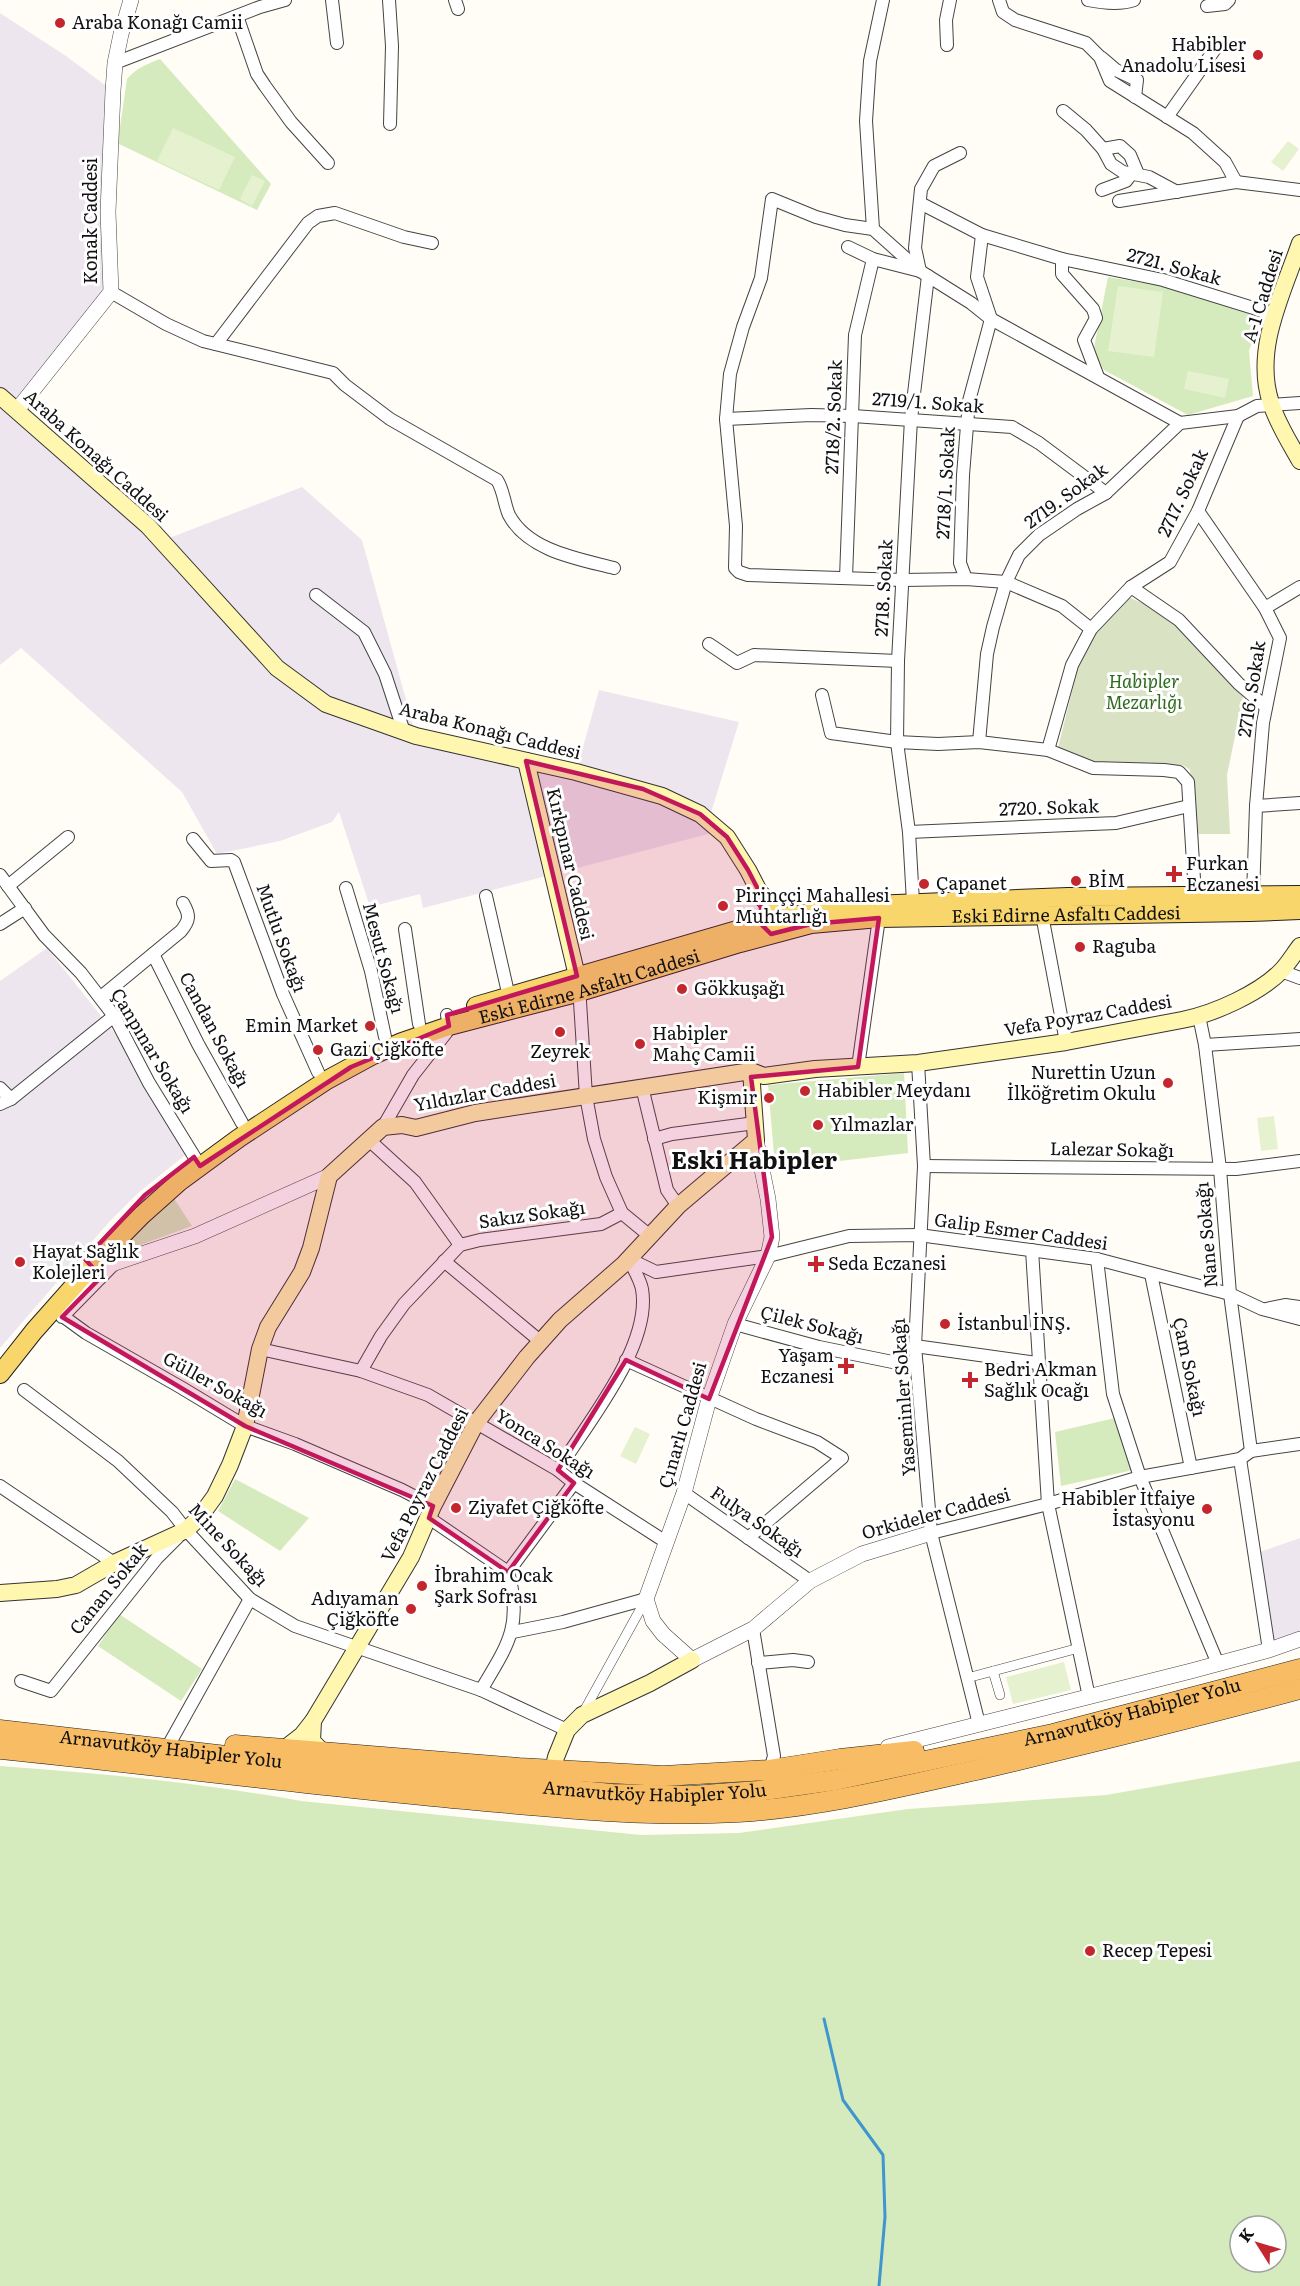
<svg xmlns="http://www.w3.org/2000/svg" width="1300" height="2286" font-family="Literata,serif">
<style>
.industrial{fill:#eee6ef}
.green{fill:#d5ebbd;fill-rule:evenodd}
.cemetery{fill:#d9e3c4}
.pitch{fill:#e6f2cf}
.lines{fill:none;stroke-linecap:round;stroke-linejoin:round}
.stream{stroke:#3f96cf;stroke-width:3}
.pedestrian-casing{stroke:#444;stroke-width:10}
.minor-casing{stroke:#444;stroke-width:14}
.tertiary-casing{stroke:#444;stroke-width:16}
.secondary-casing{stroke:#333;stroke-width:18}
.primary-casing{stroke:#222;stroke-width:20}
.trunk-casing{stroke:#222;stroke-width:21}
.pedestrian{stroke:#fff;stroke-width:9}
.minor{stroke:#fff;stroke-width:12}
.tertiary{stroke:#fff;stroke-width:15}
.secondary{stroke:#fff6b0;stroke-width:16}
.primary{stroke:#f9d66b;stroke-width:18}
.trunk{stroke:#f7bc64;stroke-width:20}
.marked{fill:#c2185b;fill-opacity:0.2;stroke:#c2185b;stroke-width:4.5;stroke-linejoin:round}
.poi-dot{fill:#c4262e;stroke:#fff;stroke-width:2}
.labels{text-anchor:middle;stroke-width:6;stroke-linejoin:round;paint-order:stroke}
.poi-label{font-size:18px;fill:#111;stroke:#fff;text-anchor:start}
.street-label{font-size:18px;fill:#111;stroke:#fff}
.park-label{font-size:18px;font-style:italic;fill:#2f6b1f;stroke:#fff}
.district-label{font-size:24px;font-weight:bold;fill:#111;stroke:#fff}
</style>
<rect width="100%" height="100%" fill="#fffdf5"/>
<g class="industrial">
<polygon points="0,13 66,56 113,91 111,292 17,410 164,540 302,487 362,540 416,736 576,772 599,690 739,722 709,819 712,833 423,908 420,894 370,907 339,812 332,822 280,841 217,854 182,792 21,648 0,665"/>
<polygon points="47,948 167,1099 194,1148 138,1193 109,1222 0,1348 0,981"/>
<polygon points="1300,1538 1300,1636 1273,1645 1257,1553"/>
</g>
<g class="green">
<path d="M 160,59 L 271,184 L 257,210 L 119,144 L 119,134 L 127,79 C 136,68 147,64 160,59 Z"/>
<polygon points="1108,277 1162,286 1261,315 1249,351 1253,396 1188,415 1104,370 1093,353"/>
<polygon points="904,1073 908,1153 780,1168 774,1154 768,1085"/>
<polygon points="173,1197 192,1226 121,1252 118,1249"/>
<polygon points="1115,1418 1133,1470 1061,1486 1055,1432"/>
<polygon points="235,1479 309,1518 280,1551 218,1511"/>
<polygon points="119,1614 202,1669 181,1701 98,1646"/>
<path d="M 1300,1761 L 1300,2286 L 0,2286 L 0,1766 C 100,1773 202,1783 301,1801 L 641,1835 L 739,1833 L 908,1809 L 1106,1795 ZM 1240,2226 L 1276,2226 L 1276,2262 L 1240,2262 Z"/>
</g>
<polygon class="cemetery" points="1128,597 1169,615 1244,692 1227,775 1230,834 1194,834 1190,770 1183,765 1096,765 1057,752 1078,667 1095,632"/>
<g class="pitch">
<polygon points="173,128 235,157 219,190 157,161"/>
<polygon points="1288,141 1299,149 1283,171 1271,162"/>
<polygon points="252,175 265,181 252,206 240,199"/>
<polygon points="1118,286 1163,292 1154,357 1108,351"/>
<polygon points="1188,371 1229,379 1225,398 1184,389"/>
<polygon points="1274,1116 1278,1149 1261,1151 1257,1118"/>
<polygon points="635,1427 650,1434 636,1464 620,1456"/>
<polygon points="1064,1662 1071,1690 1013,1704 1006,1677"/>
</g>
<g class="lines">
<polyline class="stream" points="824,2019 843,2100 883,2155 885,2217 879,2286"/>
<g class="pedestrian-casing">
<g id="pedestrian">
<polyline points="993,1671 1000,1695"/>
<polyline points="967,1678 1079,1648"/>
<polyline points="583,1713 646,1599"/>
</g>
</g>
<g class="minor-casing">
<g id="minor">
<polyline points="332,0 337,43"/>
<polyline points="389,0 392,46 390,124"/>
<polyline points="455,0 458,9"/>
<polyline points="999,0 1003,12 1015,20 1086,43 1100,57 1110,81 1193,133 1225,162 1236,182"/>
<path d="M 1088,0 C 1103,3 1120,5 1134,0"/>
<polyline points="1207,6 1225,4 1229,0"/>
<polyline points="237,16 257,74 265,86 291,122 328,163"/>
<polyline points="947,45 946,20 950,0"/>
<polyline points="1102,58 1116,70 1137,80 1135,97"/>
<polyline points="115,63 260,7 285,0"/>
<polyline points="1063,111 1086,130 1103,149 1111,164 1123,172 1149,177 1177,192"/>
<polyline points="1167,117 1215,49"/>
<polyline points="1103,149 1120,146 1130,155 1138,174"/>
<polyline points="1102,190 1126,181 1132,173"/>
<polyline points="1119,201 1236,182 1300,190"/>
<polyline points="920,203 982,235 1062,259 1163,280 1276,315"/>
<polyline points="873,229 866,121 870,61 883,0"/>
<polyline points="848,247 873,259 920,271 915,248 921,189 934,166 960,153"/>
<polyline points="1062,259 1062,274 1093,309 1096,318 1084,340 1098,377"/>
<path d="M 111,292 L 166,324 L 203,341 L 333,373 L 345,385 L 390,419 L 497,480 C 504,491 504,504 509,515 C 528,551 579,559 614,568"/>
<polyline points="216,344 308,223 318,216 335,213 404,237 432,243"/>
<polyline points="726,419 811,415 853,416 1012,427 1039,443 1106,493"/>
<polyline points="1198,511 1265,608 1280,638 1263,723 1256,806 1253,896"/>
<polyline points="846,578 855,335 873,259"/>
<polyline points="966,579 960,563 963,475 969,401 991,319 977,277 982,235"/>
<polyline points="1131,587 1179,620 1239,684 1266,707"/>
<polyline points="316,595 364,632 385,674 404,732"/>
<polyline points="1265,608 1300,587"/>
<polyline points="1091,629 1062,606 1006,582 966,579 903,580 748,575 739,572 735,568 736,526 726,419 730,374 743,327 761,278 772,199 816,217 845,225 873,229 920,271 971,303 991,319 1180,423"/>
<polyline points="709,644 737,663 754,655 898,661"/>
<polyline points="822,695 831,733 897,742 938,744 979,742 1048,750 1072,665 1091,629 1131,587 1170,562 1198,511 1238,416"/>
<polyline points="979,742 987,654 993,627 1006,582 1019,555 1039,535 1077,509 1106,493 1180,423 1238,416 1257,406 1300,403"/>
<polyline points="1048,750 1093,768 1164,770 1179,772 1188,782 1195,895"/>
<polyline points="1256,806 1300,803"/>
<polyline points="909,832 1116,823 1189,806"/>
<polyline points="193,839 211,861 231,860 234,862 283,994 318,1072"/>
<polyline points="0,875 44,935 81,973 114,1016 149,1083 200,1166"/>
<polyline points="8,886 68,837"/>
<polyline points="346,888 371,971 385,1037"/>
<polyline points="486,896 509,997"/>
<polyline points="913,902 909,832 897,742 898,661 911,419 928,276"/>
<polyline points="1042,915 1066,1042"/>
<polyline points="0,924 25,908"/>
<polyline points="405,929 419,1024"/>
<polyline points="153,954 198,1044 242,1123"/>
<polyline points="1281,971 1300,978"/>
<polyline points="579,986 586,1096 594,1139 606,1177 622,1213 650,1236"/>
<path d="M 101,997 L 181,931 C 190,920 190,915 183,903"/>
<polyline points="1199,1016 1205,1045 1220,1169 1230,1294 1251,1451"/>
<polyline points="1205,1045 1300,1039"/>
<polyline points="918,1063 924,1166 915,1346 931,1533 979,1724"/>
<polyline points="858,1067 879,918"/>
<polyline points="642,1087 667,1190 678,1206"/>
<polyline points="0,1088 11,1099"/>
<polyline points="0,1104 11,1099 114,1016"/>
<polyline points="383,1127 413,1075 446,1033 449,1026 447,1015"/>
<polyline points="654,1139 672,1134 755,1123"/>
<polyline points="369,1140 415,1182 460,1245"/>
<polyline points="924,1166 1236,1169 1300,1161"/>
<polyline points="1032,1250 1048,1504 1089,1697"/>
<polyline points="629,1259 656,1272 768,1256 849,1236 919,1235 1097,1259 1230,1294 1262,1309 1300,1319"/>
<polyline points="1097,1259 1113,1394 1140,1477 1218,1664"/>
<polyline points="444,1261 540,1341"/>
<polyline points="1151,1274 1191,1468"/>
<polyline points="53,1309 86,1333 182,1388 245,1426 295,1444 402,1490 433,1506"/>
<polyline points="1266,1309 1285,1305 1300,1307"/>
<polyline points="62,1317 114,1264"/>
<polyline points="735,1324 819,1347 917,1367"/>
<polyline points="915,1346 1037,1363"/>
<polyline points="260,1349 361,1371 428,1395 558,1470 574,1483 666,1542"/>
<polyline points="626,1360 756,1419 817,1442 842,1458 748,1538"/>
<polyline points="361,1371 381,1336 404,1304 460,1245 480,1240 601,1224 622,1213"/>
<polyline points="24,1390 118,1461 172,1512 186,1530 250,1599 295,1626 481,1690 567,1730"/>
<polyline points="1240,1459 1269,1650"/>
<path d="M 558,1470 C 587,1423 652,1346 642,1289 C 640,1279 633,1268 629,1259"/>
<polyline points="0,1486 114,1563"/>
<polyline points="684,1493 810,1581"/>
<polyline points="429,1518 508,1572"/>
<polyline points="931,1533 1048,1504 1140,1477 1240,1459 1251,1451 1300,1444"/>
<polyline points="508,1572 574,1483"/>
<polyline points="753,1629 774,1756 770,1770"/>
<polyline points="513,1632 563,1622 646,1599"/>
<polyline points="758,1663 793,1660 808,1662"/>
<polyline points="21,1681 51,1691 157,1558 178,1537"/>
<path d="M 481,1690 C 508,1645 523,1625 508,1572"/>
<polyline points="167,1748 250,1599"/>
</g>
</g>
<g class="tertiary-casing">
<g id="tertiary">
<polyline points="17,410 111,292 108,212 113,91 115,63 121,34 131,0"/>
<polyline points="756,1140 768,1199 772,1237 768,1256 735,1324 709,1399 684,1493 646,1599 653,1621 663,1634 692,1660 753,1629 810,1581 862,1554 931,1533"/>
<polyline points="85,1259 92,1266 100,1268 195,1236 329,1176"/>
<polyline points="888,1747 1191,1671 1269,1650 1300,1639"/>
</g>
</g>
<g class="secondary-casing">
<g id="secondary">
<path d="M 1300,243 C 1283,293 1253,349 1271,403 C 1277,423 1290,443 1300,461"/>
<polyline points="0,396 148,526 277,668 326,704 416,736 576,772 662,796 700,814 727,837 748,870 761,895"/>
<polyline points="526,761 577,976"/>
<path d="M 0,1593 L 57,1589 L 76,1585 L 114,1563 L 186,1530 L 199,1518 L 215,1496 L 230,1465 L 245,1426 L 260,1349 L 268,1327 L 302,1272 L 311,1248 L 329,1176 L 383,1127 L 402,1125 L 416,1128 L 475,1113 L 751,1071 L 764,1076 L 815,1069 L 918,1063 L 1066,1042 L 1182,1020 C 1213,1014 1261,993 1283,969 C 1289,962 1294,954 1300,946"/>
<polyline points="313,1721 411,1557 433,1506 476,1423 527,1357 560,1320 624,1264 678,1206 756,1140 751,1071"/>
<polyline points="284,1749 302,1735 313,1721 312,1741 323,1752"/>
<polyline points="553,1770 556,1757 567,1730 582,1715 650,1683 692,1660"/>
</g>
</g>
<g class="primary-casing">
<g id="primary">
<polyline points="761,895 771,906 778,918 773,928"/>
<polyline points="476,1006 778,918 848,906 1068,897 1300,895"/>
<path id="s1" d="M 0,1374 L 34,1331 L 88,1270 L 142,1215 L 179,1182 L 239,1138 L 327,1080 L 373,1055 L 402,1042 L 449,1026 L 580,992 L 740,943 L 811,924 L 879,918 L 1250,912 L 1300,910"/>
</g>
</g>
<g class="trunk-casing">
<g id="trunk">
<path id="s2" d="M 0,1730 L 333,1768 L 612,1794 L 691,1796 L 758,1791 L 835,1780 L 1053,1734 L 1300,1669"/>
<polyline points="235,1745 519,1768 663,1776 770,1770 840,1759 914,1751"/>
<path d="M 0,1749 C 158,1765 316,1786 474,1800 C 562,1808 649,1817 738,1812 C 821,1807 904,1786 985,1768 C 1091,1743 1196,1717 1300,1689"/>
</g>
</g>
<use href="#pedestrian" class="pedestrian"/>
<use href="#minor" class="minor"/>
<use href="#tertiary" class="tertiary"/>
<use href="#secondary" class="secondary"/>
<use href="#primary" class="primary"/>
<use href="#trunk" class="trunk"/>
</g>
<path class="marked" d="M 526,761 L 643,789 L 700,814 L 727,837 L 748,870 L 761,895 L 761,924 L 771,934 L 811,924 L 879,918 L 858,1067 L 751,1077 L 772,1237 L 709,1399 L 626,1360 L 558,1470 L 574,1483 L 508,1572 L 429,1518 L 433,1506 L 245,1426 L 62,1317 L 101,1277 L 85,1259 L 145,1195 L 194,1157 L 200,1166 L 351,1067 L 449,1026 L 447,1015 L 577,976 Z"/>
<g class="poi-dot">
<circle cx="60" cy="23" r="6"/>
<circle cx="1258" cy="55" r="6"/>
<path d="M1171 865h6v6h6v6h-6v6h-6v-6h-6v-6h6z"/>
<circle cx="1076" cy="881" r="6"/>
<circle cx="924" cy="884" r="6"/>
<circle cx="723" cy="906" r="6"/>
<circle cx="1080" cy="947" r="6"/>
<circle cx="682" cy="989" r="6"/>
<circle cx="370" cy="1026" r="6"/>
<circle cx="560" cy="1032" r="6"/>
<circle cx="640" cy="1044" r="6"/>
<circle cx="318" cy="1050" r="6"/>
<circle cx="1168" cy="1083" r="6"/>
<circle cx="805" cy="1091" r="6"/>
<circle cx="769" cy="1098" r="6"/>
<circle cx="818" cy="1125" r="6"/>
<circle cx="20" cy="1262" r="6"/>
<path d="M813 1255h6v6h6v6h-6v6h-6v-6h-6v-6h6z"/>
<circle cx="945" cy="1324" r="6"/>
<path d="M843 1357h6v6h6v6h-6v6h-6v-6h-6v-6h6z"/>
<path d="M967 1371h6v6h6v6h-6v6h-6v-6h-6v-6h6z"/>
<circle cx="456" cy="1508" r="6"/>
<circle cx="1207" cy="1509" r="6"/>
<circle cx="422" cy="1586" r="6"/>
<circle cx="411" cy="1609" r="6"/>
<circle cx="1090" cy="1951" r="6"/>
</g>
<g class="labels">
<g class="poi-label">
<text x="72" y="29">Araba Konağı Camii</text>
<text x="1246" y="51" text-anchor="end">Habibler<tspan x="1246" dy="21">Anadolu Lisesi</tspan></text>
<text x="1186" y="870">Furkan<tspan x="1186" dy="21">Eczanesi</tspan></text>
<text x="1088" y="887">BİM</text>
<text x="936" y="890">Çapanet</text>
<text x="735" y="902">Pirinççi Mahallesi<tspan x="735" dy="21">Muhtarlığı</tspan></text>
<text x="1092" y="953">Raguba</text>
<text x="694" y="995">Gökkuşağı</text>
<text x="358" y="1032" text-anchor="end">Emin Market</text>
<text x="652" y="1040">Habipler<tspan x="652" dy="21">Mahç Camii</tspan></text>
<text x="330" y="1056">Gazi Çiğköfte</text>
<text x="560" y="1058" text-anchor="middle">Zeyrek</text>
<text x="1156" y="1079" text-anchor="end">Nurettin Uzun<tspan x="1156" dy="21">İlköğretim Okulu</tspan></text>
<text x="817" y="1097">Habibler Meydanı</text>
<text x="757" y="1104" text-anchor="end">Kişmir</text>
<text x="830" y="1131">Yılmazlar</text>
<text x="32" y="1258">Hayat Sağlık<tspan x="32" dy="21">Kolejleri</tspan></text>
<text x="828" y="1270">Seda Eczanesi</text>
<text x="957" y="1330">İstanbul İNŞ.</text>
<text x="834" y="1362" text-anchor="end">Yaşam<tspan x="834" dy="21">Eczanesi</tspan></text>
<text x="984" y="1376">Bedri Akman<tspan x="984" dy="21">Sağlık Ocağı</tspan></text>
<text x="1195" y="1505" text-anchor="end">Habibler İtfaiye<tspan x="1195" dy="21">İstasyonu</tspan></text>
<text x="468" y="1514">Ziyafet Çiğköfte</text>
<text x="434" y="1582">İbrahim Ocak<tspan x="434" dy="21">Şark Sofrası</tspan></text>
<text x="399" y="1605" text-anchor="end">Adıyaman<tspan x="399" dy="21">Çiğköfte</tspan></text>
<text x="1102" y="1957">Recep Tepesi</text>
</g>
<g class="street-label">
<text transform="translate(91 221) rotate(-90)" y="6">Konak Caddesi</text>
<text transform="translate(1174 267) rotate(15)" y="6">2721. Sokak</text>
<text transform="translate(1263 296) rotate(-73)" y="6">A-1 Caddesi</text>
<text transform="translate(928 403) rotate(4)" y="6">2719/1. Sokak</text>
<text transform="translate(834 417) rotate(-88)" y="6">2718/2. Sokak</text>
<text transform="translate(96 456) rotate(42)" y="6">Araba Konağı Caddesi</text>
<text transform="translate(946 483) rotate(-87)" y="6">2718/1. Sokak</text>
<text transform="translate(1183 493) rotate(-65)" y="6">2717. Sokak</text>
<text transform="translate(1066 496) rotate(-36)" y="6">2719. Sokak</text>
<text transform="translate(884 588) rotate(-87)" y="6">2718. Sokak</text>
<text transform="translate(1252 689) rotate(-81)" y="6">2716. Sokak</text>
<text transform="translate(490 731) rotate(14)" y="6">Araba Konağı Caddesi</text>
<text transform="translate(1049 808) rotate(-2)" y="6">2720. Sokak</text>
<text transform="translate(570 864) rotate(77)" y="6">Kırkpınar Caddesi</text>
<text dy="6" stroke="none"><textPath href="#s1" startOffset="1208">Eski Edirne Asfaltı Caddesi</textPath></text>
<text transform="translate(281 938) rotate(70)" y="6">Mutlu Sokağı</text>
<text transform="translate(383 958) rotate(75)" y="6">Mesut Sokağı</text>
<text dy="6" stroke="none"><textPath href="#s1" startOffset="722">Eski Edirne Asfaltı Caddesi</textPath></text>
<text transform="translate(1088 1016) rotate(-10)" y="6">Vefa Poyraz Caddesi</text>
<text transform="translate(214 1030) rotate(62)" y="6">Candan Sokağı</text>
<text transform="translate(152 1051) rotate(59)" y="6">Çanpınar Sokağı</text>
<text transform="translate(485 1093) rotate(-10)" y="6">Yıldızlar Caddesi</text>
<text transform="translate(1112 1150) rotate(1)" y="6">Lalezar Sokağı</text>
<text transform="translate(532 1215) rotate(-8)" y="6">Sakız Sokağı</text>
<text transform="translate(1021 1232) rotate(8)" y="6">Galip Esmer Caddesi</text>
<text transform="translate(1207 1235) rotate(-95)" y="6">Nane Sokağı</text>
<text transform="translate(812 1325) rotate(14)" y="6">Çilek Sokağı</text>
<text transform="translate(1189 1367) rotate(78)" y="6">Çam Sokağı</text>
<text transform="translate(215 1385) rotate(29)" y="6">Güller Sokağı</text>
<text transform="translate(904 1397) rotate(-94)" y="6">Yaseminler Sokağı</text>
<text transform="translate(683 1425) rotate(-74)" y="6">Çınarlı Caddesi</text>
<text transform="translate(545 1444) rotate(32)" y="6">Yonca Sokağı</text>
<text transform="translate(425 1485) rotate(-63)" y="6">Vefa Poyraz Caddesi</text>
<text transform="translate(936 1514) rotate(-15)" y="6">Orkideler Caddesi</text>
<text transform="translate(757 1522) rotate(35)" y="6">Fulya Sokağı</text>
<text transform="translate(228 1545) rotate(47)" y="6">Mine Sokağı</text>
<text transform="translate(109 1589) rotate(-51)" y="6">Canan Sokak</text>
<text dy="6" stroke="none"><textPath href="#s2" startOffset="1144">Arnavutköy Habipler Yolu</textPath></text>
<text dy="6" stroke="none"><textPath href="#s2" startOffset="172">Arnavutköy Habipler Yolu</textPath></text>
<text dy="6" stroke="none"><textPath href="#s2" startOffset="658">Arnavutköy Habipler Yolu</textPath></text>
</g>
<g class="park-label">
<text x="1144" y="688">Habipler<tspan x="1144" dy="21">Mezarlığı</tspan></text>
</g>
<g class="district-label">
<text x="754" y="1169">Eski Habipler</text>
</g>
</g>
<g transform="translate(1258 2244) rotate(307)"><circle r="28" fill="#ffffff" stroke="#a0a0a0" stroke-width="1.5"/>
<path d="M0-4.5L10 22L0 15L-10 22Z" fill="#c4262e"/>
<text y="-9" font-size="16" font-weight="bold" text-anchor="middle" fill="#111111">K</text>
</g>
</svg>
